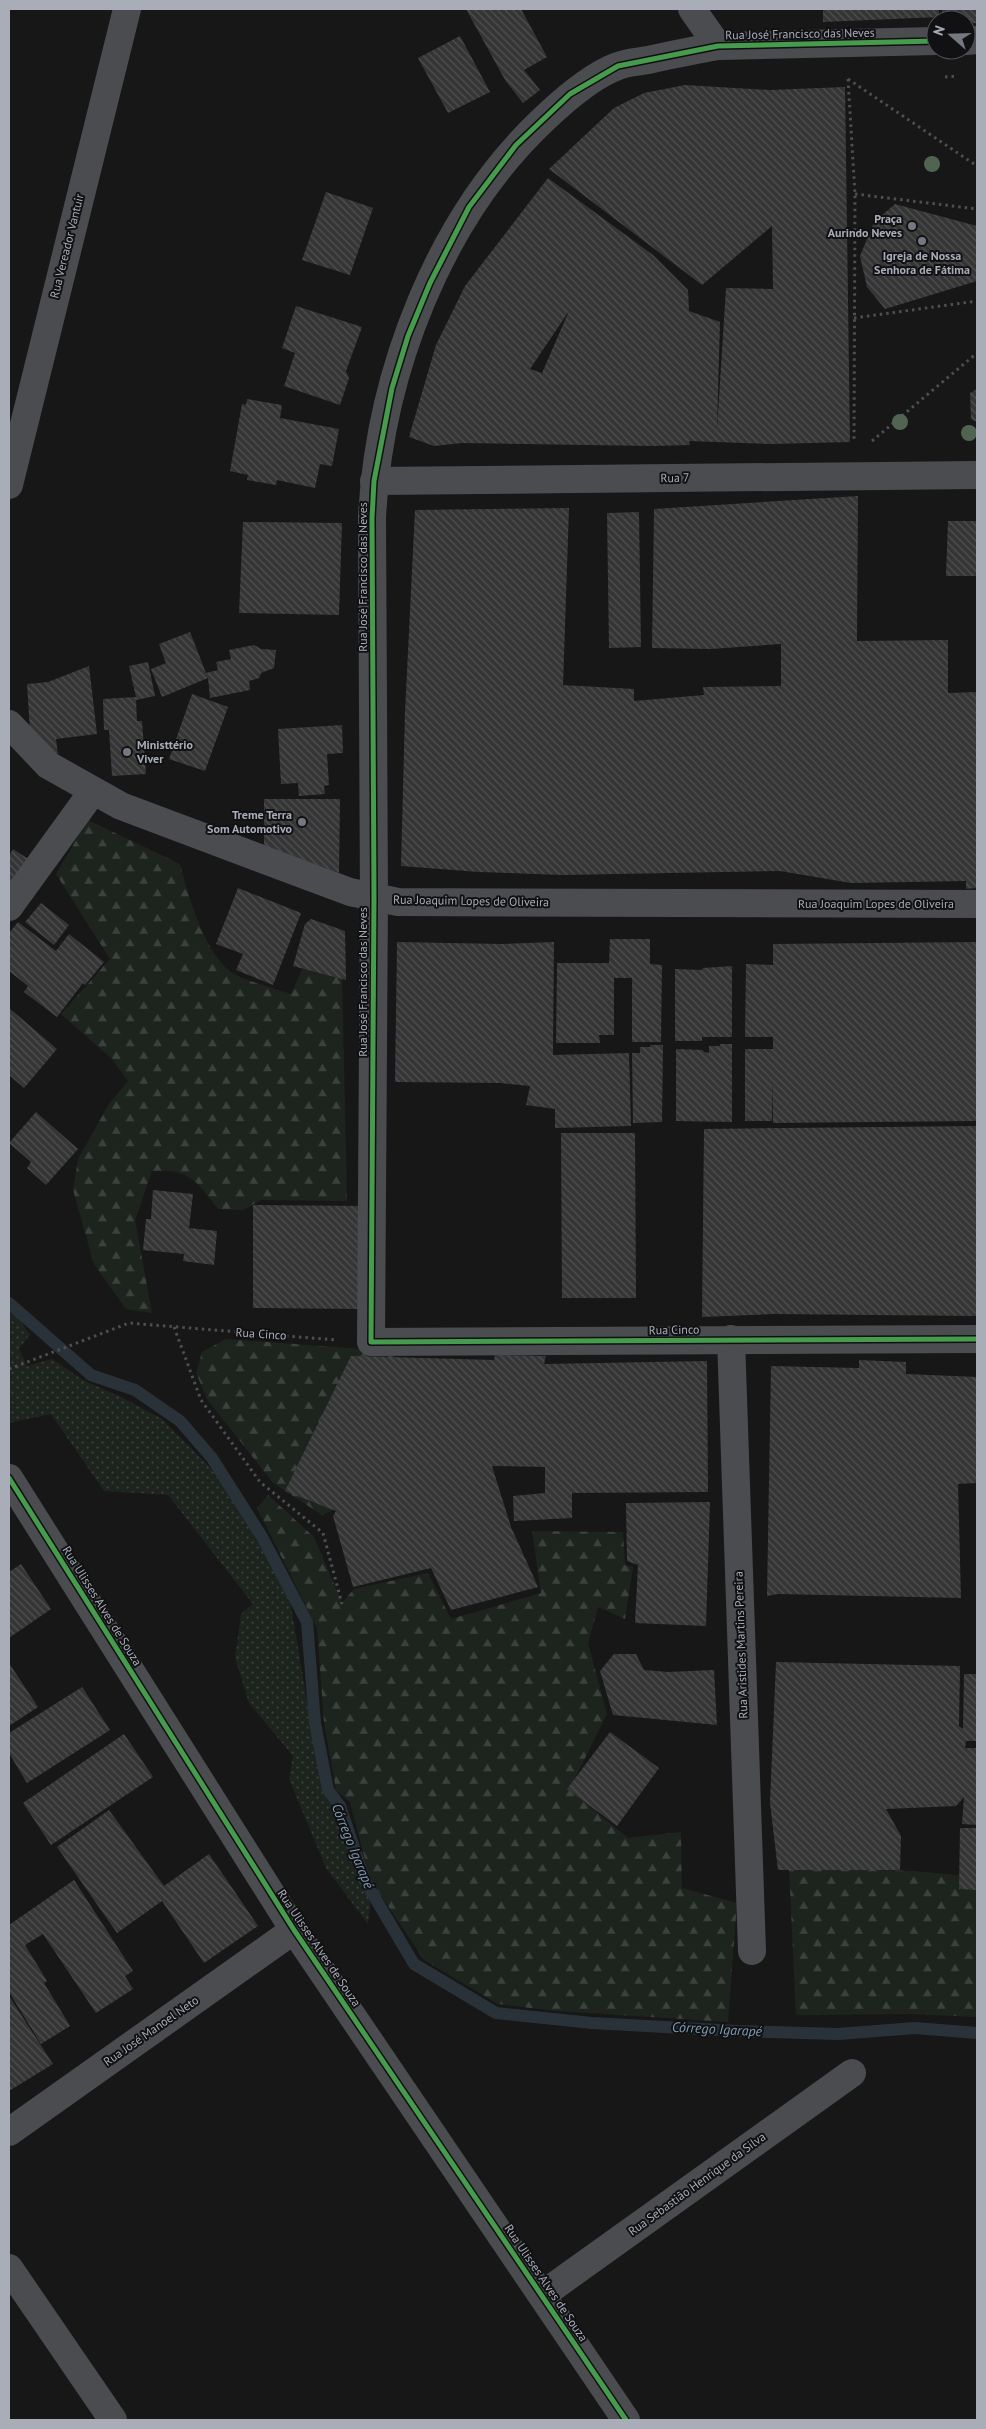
<svg xmlns="http://www.w3.org/2000/svg" width="986" height="2429" font-family="'PT Sans',sans-serif">
<style>
.grass{fill:url(#grass-dots)}
.forest{fill:url(#forest-firs)}
.lines{fill:none;stroke-linecap:round;stroke-linejoin:round}
.stream{stroke:#2a3239;stroke-width:12}
.building{fill:url(#building-back-hatch);fill-rule:evenodd}
.path{stroke:#4d4e52;stroke-width:3;stroke-dasharray:2.5 4;stroke-linecap:butt}
.minor{stroke:#4b4c50;stroke-width:28}
.tertiary{stroke:#4b4c50;stroke-width:28}
.cycleway-casing{stroke:#111113;stroke-width:8}
.cycleway{stroke:#469c4c;stroke-width:5}
.tree{fill:#506451}
.poi-dot{fill:#757880;stroke:#111113;stroke-width:2}
.labels{text-anchor:middle;stroke-width:4;stroke-linejoin:round;paint-order:stroke}
.street-label{font-size:12px;fill:#a8adb8;stroke:#111113}
.poi-label{font-size:12px;font-weight:bold;fill:#a8adb8;stroke:#111113;text-anchor:end}
.water-label{font-size:14px;font-style:italic;fill:#7f9bb3;stroke:#111113}
</style>
<defs>
<pattern id="grass-dots" width="8" height="8" patternUnits="userSpaceOnUse" patternTransform="scale(1.25)"><rect width="8" height="8" fill="#1d241e"/><path d="M2 2h.1M6 6h.1" fill="none" stroke="#3b413d" stroke-width="1.8" stroke-linecap="round"/></pattern>
<pattern id="forest-firs" width="22" height="20" patternUnits="userSpaceOnUse" patternTransform="scale(1.25)"><rect width="22" height="20" fill="#1d241e"/><path d="M5 1l3.5 6h-7zM16 11l3.5 6h-7z" fill="#3b413d"/></pattern>
<pattern id="building-back-hatch" width="6" height="6" patternUnits="userSpaceOnUse" patternTransform="scale(1.25)"><rect width="6" height="6" fill="#353536"/><path d="M-1 5l2 2M0 0l6 6M5-1l2 2" fill="none" stroke="#4f5051"/></pattern>
</defs>
<rect width="100%" height="100%" fill="#171717"/>
<polygon class="grass" points="9,1312 17,1316 30,1335 19,1348 27,1366 52,1359 83,1380 121,1397 162,1419 213,1470 248,1525 290,1600 322,1791 334,1806 371,1899 368,1924 326,1868 289,1779 293,1756 249,1703 235,1658 241,1614 253,1604 168,1495 104,1491 51,1414 9,1423"/>
<g class="forest">
<path d="M 88,820 L 180,864 C 188,895 206,960 236,975 C 253,983 274,988 291,994 L 304,965 L 342,976 L 347,1201 L 261,1200 L 243,1210 L 218,1209 C 196,1181 191,1169 152,1171 L 135,1220 L 152,1313 L 126,1309 L 94,1264 L 73,1190 L 78,1159 L 109,1104 L 128,1081 L 112,1059 L 61,1014 L 110,959 L 56,874 Z"/>
<polygon points="226,1339 363,1349 446,1370 394,1485 322,1515 273,1483 207,1399 196,1373 202,1352"/>
<polygon points="268,1495 314,1537 342,1603 354,1589 428,1573 451,1619 541,1593 532,1531 623,1532 625,1565 633,1567 625,1619 598,1607 588,1643 607,1714 569,1790 628,1838 681,1832 682,1888 737,1903 728,2022 556,2011 498,2004 424,1960 370,1879 350,1802 336,1790 324,1723 317,1628 257,1508"/>
<polygon points="789,1868 914,1871 977,1877 977,2017 912,2014 796,2015"/>
</g>
<g class="lines">
<polyline class="stream" points="9,1303 91,1375 135,1390 180,1421 212,1458 262,1537 307,1622 315,1723 328,1790 340,1806 365,1881 414,1964 496,2013 592,2023 737,2031 838,2034 915,2028 977,2033"/>
</g>
<g class="building">
<polygon points="466,9 521,9 547,57 524,70 540,90 523,103 505,80"/>
<polygon points="823,9 939,9 939,17 823,22"/>
<polygon points="942,9 977,9 977,23 966,24 966,20 942,20"/>
<polygon points="460,36 490,92 448,113 418,58"/>
<path d="M 685,85 L 770,90 L 845,87 L 850,442 L 771,444 L 689,441 L 690,445 L 652,446 L 462,443 L 434,446 L 409,437 L 436,345 L 465,286 L 548,178 L 653,255 L 688,290 L 689,311 L 720,322 L 717,429 L 726,288 L 773,289 L 772,226 L 702,285 L 549,169 L 614,108 L 644,93 ZM 569,311 L 542,373 L 530,369 Z"/>
<polygon points="326,192 373,208 350,275 302,260"/>
<polygon points="895,204 977,226 977,281 885,309 867,287 860,256 874,222"/>
<polygon points="296,306 362,327 346,371 349,378 340,405 284,386 295,353 282,348"/>
<polygon points="977,389 977,422 971,419 970,393"/>
<polygon points="247,399 282,405 280,418 339,429 332,466 320,464 315,488 277,480 276,485 247,480 248,475 230,471 242,404 246,405"/>
<polygon points="858,496 857,641 948,640 948,693 977,692 977,888 966,889 966,881 851,883 780,871 563,875 479,872 401,866 405,712 415,510 569,508 563,685 634,689 634,701 704,695 703,687 781,686 781,644 711,649 652,648 654,509"/>
<polygon points="639,512 641,647 609,648 607,513"/>
<polygon points="948,521 977,521 977,576 946,576"/>
<polygon points="243,522 342,523 339,615 239,613"/>
<polygon points="190,632 206,673 218,670 216,662 231,659 229,650 254,645 261,649 276,650 274,668 261,673 259,678 249,681 250,690 210,698 208,678 162,697 151,669 166,663 159,644"/>
<polygon points="148,662 155,696 136,700 137,721 142,721 146,774 112,776 109,730 104,730 103,699 136,697 129,666"/>
<polygon points="89,666 97,734 56,739 58,755 30,731 27,684 48,682"/>
<polygon points="192,694 228,707 205,771 169,759"/>
<polygon points="342,725 343,753 327,754 329,785 324,786 325,794 299,796 298,783 281,784 278,729"/>
<polygon points="264,799 340,799 339,873 264,845"/>
<polygon points="13,849 33,862 9,894 9,856"/>
<polygon points="238,888 301,913 273,985 236,970 243,954 216,944"/>
<polygon points="41,903 69,925 54,945 25,922"/>
<polygon points="311,919 345,931 346,980 293,966 305,924"/>
<polygon points="18,922 56,951 69,934 104,962 85,985 83,983 57,1017 24,992 28,986 9,971 9,933"/>
<polygon points="610,939 650,939 650,964 662,965 661,1042 632,1042 632,978 614,978 614,1035 599,1035 600,1043 556,1043 557,963 609,963"/>
<polygon points="397,942 502,944 554,942 553,1055 629,1053 631,1126 555,1128 555,1109 526,1105 530,1086 501,1083 395,1082"/>
<polygon points="977,942 977,1121 773,1123 772,1077 772,1121 745,1121 745,1049 773,1049 773,1037 745,1037 746,964 773,965 773,944"/>
<polygon points="732,966 732,1037 702,1037 702,1041 675,1041 675,969 702,970 703,968"/>
<polygon points="9,1008 57,1049 24,1088 9,1075"/>
<polygon points="720,1044 732,1044 732,1122 676,1121 676,1049 703,1050 704,1052 709,1053 709,1046 720,1046"/>
<polygon points="650,1045 663,1045 662,1122 633,1123 632,1053 640,1053 640,1047 651,1047"/>
<polygon points="36,1112 78,1149 46,1185 27,1168 31,1162 9,1143"/>
<polygon points="977,1126 977,1316 774,1314 702,1317 704,1129"/>
<polygon points="561,1133 635,1133 636,1298 562,1298"/>
<polygon points="153,1190 193,1194 189,1228 217,1231 214,1265 183,1261 184,1254 143,1250 146,1219 151,1219"/>
<polygon points="253,1205 365,1206 364,1309 253,1308"/>
<polygon points="495,1355 546,1356 544,1364 707,1361 708,1492 572,1493 572,1518 514,1521 513,1496 545,1493 545,1467 492,1466 511,1527 538,1587 451,1610 431,1568 353,1587 333,1516 336,1511 285,1491 351,1356 494,1360"/>
<polygon points="859,1360 906,1362 906,1374 977,1377 977,1483 958,1484 961,1598 778,1594 767,1596 771,1366 859,1368"/>
<polygon points="710,1502 706,1626 635,1623 638,1565 627,1561 626,1503"/>
<polygon points="21,1564 51,1609 9,1638 9,1572"/>
<polygon points="614,1654 636,1654 644,1670 668,1672 714,1670 717,1725 613,1715 600,1671"/>
<polygon points="776,1662 960,1666 959,1726 963,1729 964,1674 977,1674 977,1741 966,1741 965,1748 977,1748 977,1825 962,1824 964,1797 956,1806 886,1809 901,1836 900,1870 778,1870 770,1803"/>
<polygon points="9,1663 38,1707 9,1726"/>
<polygon points="82,1687 110,1730 27,1783 9,1753 9,1733"/>
<polygon points="610,1732 659,1768 617,1826 567,1789"/>
<polygon points="124,1734 153,1777 51,1845 23,1803"/>
<polygon points="109,1810 164,1886 209,1854 258,1926 204,1963 162,1901 117,1933 57,1847"/>
<polygon points="960,1828 977,1828 977,1890 959,1889"/>
<polygon points="74,1880 133,1971 125,1976 133,1989 96,2013 43,1934 25,1945 47,1981 44,1983 70,2026 41,2044 9,1992 9,1925"/>
<polygon points="9,1996 53,2064 9,2091"/>
</g>
<g class="lines">
<g class="path">
<polyline points="945,77 958,76"/>
<polyline points="848,79 855,194 854,442"/>
<polyline points="848,79 977,166"/>
<polyline points="855,194 977,209"/>
<polyline points="854,318 977,301"/>
<polyline points="872,441 977,353"/>
<polyline points="174,1327 201,1400 260,1482 323,1533 342,1604"/>
<polyline points="9,1369 129,1323 336,1340"/>
</g>
<g class="minor">
<path d="M 718,46 C 695,50 671,55 648,60 C 638,62 627,62 618,66 C 593,75 564,100 545,118 C 439,217 379,374 372,518 L 374,897 L 371,1342 L 977,1339"/>
<polyline points="374,481 977,475"/>
<polyline points="9,485 127,9"/>
<polyline points="9,724 48,765 121,806 350,892 398,902 977,904"/>
<polyline points="9,907 93,791"/>
<polyline points="731,1339 752,1951"/>
<polyline points="9,1478 294,1930 626,2420"/>
<polyline points="9,2132 294,1930"/>
<polyline points="9,2268 113,2420"/>
<polyline points="542,2295 852,2073"/>
</g>
<g class="tertiary">
<polyline points="692,9 718,46 936,41"/>
<polyline points="966,41 977,40"/>
</g>
<g class="cycleway-casing">
<g id="cycleway">
<polyline points="936,41 718,46 618,66 570,94 516,145 469,207 430,283 408,336 392,388 374,481 372,518 374,897 371,1342 977,1339"/>
<polyline points="9,1478 294,1930 626,2420"/>
</g>
</g>
<use href="#cycleway" class="cycleway"/>
</g>
<g class="tree">
<circle cx="932" cy="164" r="8"/>
<circle cx="900" cy="422" r="8"/>
<circle cx="969" cy="433" r="8"/>
</g>
<g class="poi-dot">
<circle cx="912" cy="226" r="5"/>
<circle cx="922" cy="241" r="5"/>
<circle cx="127" cy="752" r="5"/>
<circle cx="302" cy="822" r="5"/>
</g>
<g class="labels">
<g class="street-label">
<text transform="translate(800 34) rotate(-1)" y="4">Rua José Francisco das Neves</text>
<text transform="translate(67 246) rotate(-76)" y="4">Rua Vereador Vantuir</text>
<text transform="translate(675 478) rotate(-1)" y="4">Rua 7</text>
<text transform="translate(363 577) rotate(-90)" y="4">Rua José Francisco das Neves</text>
<text transform="translate(471 901) rotate(1)" y="4">Rua Joaquim Lopes de Oliveira</text>
<text x="876" y="908">Rua Joaquim Lopes de Oliveira</text>
<text transform="translate(363 982) rotate(-90)" y="4">Rua José Francisco das Neves</text>
<text transform="translate(674 1330) rotate(-1)" y="4">Rua Cinco</text>
<text transform="translate(261 1334) rotate(4)" y="4">Rua Cinco</text>
<text transform="translate(102 1606) rotate(58)" y="4">Rua Ulisses Alves de Souza</text>
<text transform="translate(741 1645) rotate(-92)" y="4">Rua Aristides Martins Pereira</text>
<text transform="translate(319 1948) rotate(56)" y="4">Rua Ulisses Alves de Souza</text>
<text transform="translate(151 2031) rotate(-35)" y="4">Rua José Manoel Neto</text>
<text transform="translate(697 2184) rotate(-36)" y="4">Rua Sebastião Henrique da Silva</text>
<text transform="translate(546 2283) rotate(56)" y="4">Rua Ulisses Alves de Souza</text>
</g>
<g class="poi-label">
<text x="902" y="223">Praça<tspan x="902" dy="14">Aurindo Neves</tspan></text>
<text x="922" y="260" text-anchor="middle">Igreja de Nossa<tspan x="922" dy="14">Senhora de Fátima</tspan></text>
<text x="137" y="749" text-anchor="start">Ministtério<tspan x="137" dy="14">Viver</tspan></text>
<text x="292" y="819">Treme Terra<tspan x="292" dy="14">Som Automotivo</tspan></text>
</g>
<g class="water-label">
<text transform="translate(353 1846) rotate(68)" y="5">Córrego Igarapé</text>
<text transform="translate(717 2029) rotate(3)" y="5">Córrego Igarapé</text>
</g>
</g>
<rect width="986" height="2429" fill="none" stroke="#a8adb8" stroke-width="20"/>
<g transform="translate(951 35) rotate(290)"><circle r="24" fill="#111113" stroke="#4d4f55"/>
<path d="M0-4L9 19L0 12L-9 19Z" fill="#757880"/>
<text y="-8" font-size="14" font-weight="bold" text-anchor="middle" fill="#a8adb8">N</text>
</g>
</svg>
